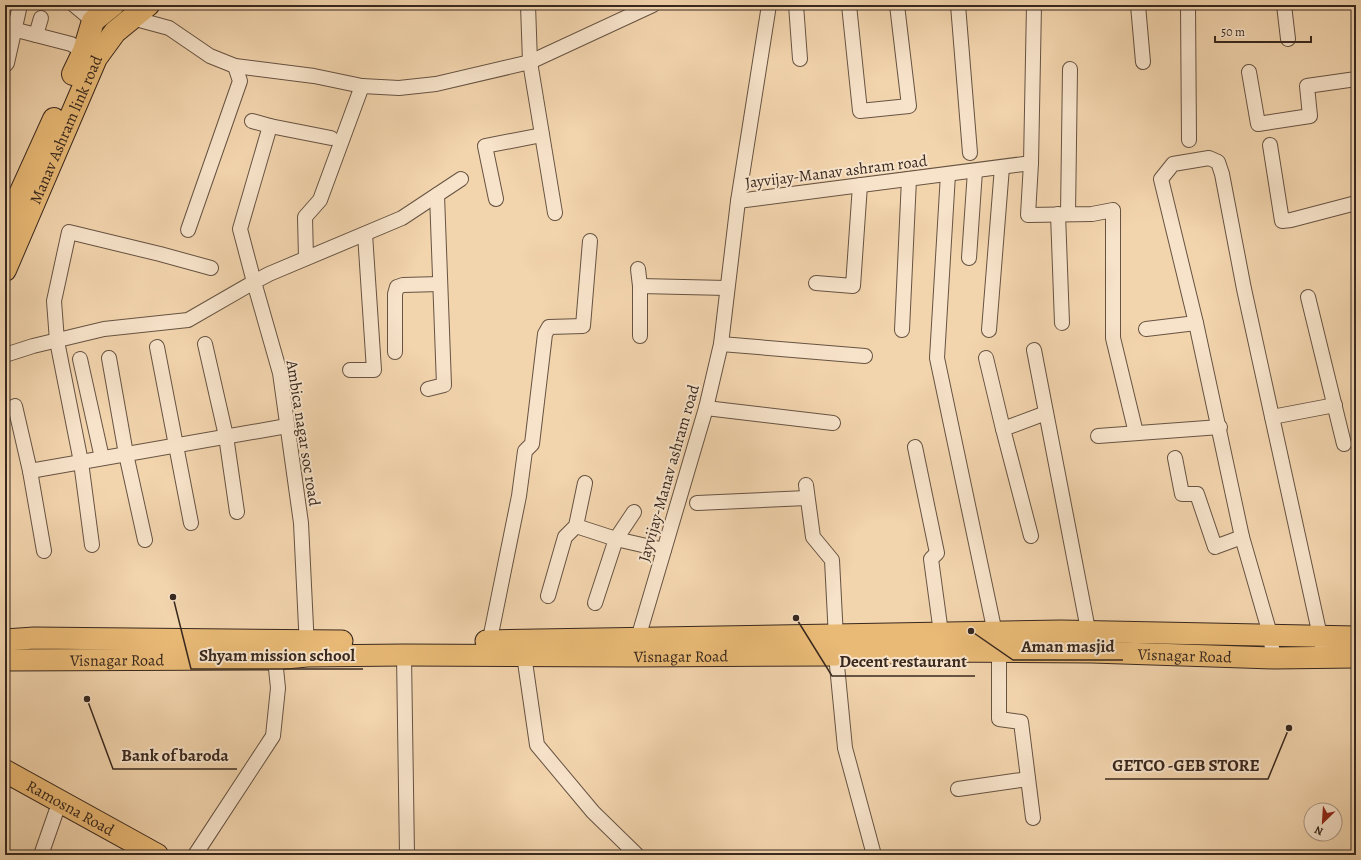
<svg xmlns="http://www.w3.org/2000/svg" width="1361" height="860" font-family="Alegreya,serif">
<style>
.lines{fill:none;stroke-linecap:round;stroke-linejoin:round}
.street-casing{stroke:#665342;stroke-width:16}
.primary-casing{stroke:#38281e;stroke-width:23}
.highway-casing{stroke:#38281e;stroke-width:24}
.street{stroke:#f7e3ca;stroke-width:14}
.primary{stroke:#e9ba76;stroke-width:21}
.highway{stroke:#e9ba76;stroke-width:22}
.labels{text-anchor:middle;stroke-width:4;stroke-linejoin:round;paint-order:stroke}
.street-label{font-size:16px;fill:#38281e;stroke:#f7e3ca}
.leader{fill:none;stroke:#38281e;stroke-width:1.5}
.callout-dot{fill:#38281e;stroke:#f7e3ca;stroke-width:1.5}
.callout-label{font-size:17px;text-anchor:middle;font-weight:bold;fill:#38281e;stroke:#f7e3ca;stroke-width:4;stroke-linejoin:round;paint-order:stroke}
</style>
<rect width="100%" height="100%" fill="#f2d4ad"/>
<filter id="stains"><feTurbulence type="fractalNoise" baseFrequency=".005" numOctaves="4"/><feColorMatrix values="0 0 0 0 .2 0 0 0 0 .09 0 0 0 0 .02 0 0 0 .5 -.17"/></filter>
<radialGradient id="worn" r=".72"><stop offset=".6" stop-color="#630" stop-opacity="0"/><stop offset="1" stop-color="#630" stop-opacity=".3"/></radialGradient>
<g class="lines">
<g class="street-casing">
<g id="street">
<polyline points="74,5 93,21"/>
<polyline points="528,5 530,62 555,213"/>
<polyline points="796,5 800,59"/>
<polyline points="849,5 860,111 909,106 897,5"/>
<polyline points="958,5 970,153"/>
<polyline points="1138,5 1143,62"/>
<polyline points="1188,5 1189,140"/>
<polyline points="1284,5 1288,39"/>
<polyline points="132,18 169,28 210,56 235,66 314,76 362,86 399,88 436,84 530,62 653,5"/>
<polyline points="5,27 71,44 90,55"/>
<polyline points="36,35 41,18"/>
<polyline points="5,65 7,63 20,5"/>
<polyline points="1249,72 1258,124 1310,116 1307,86 1356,79"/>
<polyline points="252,121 270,126"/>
<polyline points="1270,145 1282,221 1291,220 1356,203"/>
<polyline points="1031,163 1028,215 1092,214 1113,210 1113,338 1136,433"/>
<polyline points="948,174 937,358 999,652 999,719 1021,722 1033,818"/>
<polyline points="496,199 485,146 542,135"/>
<polyline points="738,201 1031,163 1034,5"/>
<polyline points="1058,214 1062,323"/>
<polyline points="1068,214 1070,69"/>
<polyline points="188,230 240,81 235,66"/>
<polyline points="306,258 305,217 320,200 362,86"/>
<polyline points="969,258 975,171"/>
<polyline points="638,269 640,286"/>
<polyline points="816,283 853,286 860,185"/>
<polyline points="1308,297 1344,444"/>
<polyline points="1196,323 1242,537"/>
<polyline points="1146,329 1196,323 1161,179 1173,164 1209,158 1218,162 1222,174 1244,289 1322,645"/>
<polyline points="902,330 909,179"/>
<polyline points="989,330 1002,167"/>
<polyline points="640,336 640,286 727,288"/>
<polyline points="205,344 226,436 237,512"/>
<polyline points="721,344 865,356"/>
<polyline points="157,347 191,523"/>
<polyline points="1034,350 1090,640"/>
<polyline points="395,352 395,294 397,287 403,285 440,284"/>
<polyline points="5,355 33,346 104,329 188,320 254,282 240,229 270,126 331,138"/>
<polyline points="109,358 126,454 145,540"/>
<polyline points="986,358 1003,429"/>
<polyline points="80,359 102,458"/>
<polyline points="350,370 374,370 365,234"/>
<polyline points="428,389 444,385 437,195"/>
<polyline points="15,406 30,471 287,426"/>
<polyline points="706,408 833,423"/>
<polyline points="1272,417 1335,405"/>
<polyline points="1098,436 1220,427"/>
<polyline points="915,447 937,553 931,559 941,633"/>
<polyline points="1175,458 1182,494 1197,494 1215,547 1242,537 1268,627 1274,658"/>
<polyline points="30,471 44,551"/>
<polyline points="806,485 813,537 832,560 836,638"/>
<polyline points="697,503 807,498"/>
<polyline points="634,512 616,539 664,550"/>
<polyline points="576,526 616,539 595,603"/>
<polyline points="1031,536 1003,429 1046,413"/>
<polyline points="92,545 81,462 57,341 54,301 69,232 160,254 211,268"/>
<polyline points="548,596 565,537 576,526 585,483"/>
<polyline points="636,645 706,408 721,344 738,201 769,5"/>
<polyline points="307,648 301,523 280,373 254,282 269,274 402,218 461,179"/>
<polyline points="488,649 519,496 525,451 532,444 545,334 549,327 583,326 590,241"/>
<polyline points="404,655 407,855"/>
<polyline points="524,655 537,745 593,812 637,855"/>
<polyline points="836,655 845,748 874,855"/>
<polyline points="958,789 1028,779"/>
<polyline points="41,855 56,812"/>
<polyline points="195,855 273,736 278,688 275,659"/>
</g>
</g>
<g class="primary-casing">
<g id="primary">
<polyline points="5,640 34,638 342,641"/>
<polyline points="486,641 1061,631 1356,637"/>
<path id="s1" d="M 5,660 L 275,659 L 307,656 L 404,655 L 634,656 L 836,655 L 944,651 L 1092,652 L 1274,658 L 1356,657"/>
</g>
</g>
<g class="highway-casing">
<g id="highway">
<polyline points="73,74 84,51 93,21 113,5"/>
<polyline points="5,227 54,119"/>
<path id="s2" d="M 5,270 L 96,58 L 115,32 L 148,5"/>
<path id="s3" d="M 5,771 L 157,855"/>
</g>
</g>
<use href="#street" class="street"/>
<use href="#primary" class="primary"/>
<use href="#highway" class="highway"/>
</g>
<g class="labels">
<g class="street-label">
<text dy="6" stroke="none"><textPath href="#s2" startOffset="153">Manav Ashram link road</textPath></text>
<text transform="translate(836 171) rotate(-7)" y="6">Jayvijay-Manav ashram road</text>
<text transform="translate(304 433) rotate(81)" y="6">Ambica nagar soc road</text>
<text transform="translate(668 473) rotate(-74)" y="6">Jayvijay-Manav ashram road</text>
<text dy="6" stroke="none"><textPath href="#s1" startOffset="1180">Visnagar Road</textPath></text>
<text dy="6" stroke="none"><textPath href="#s1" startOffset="676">Visnagar Road</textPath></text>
<text dy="6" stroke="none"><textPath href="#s1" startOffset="112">Visnagar Road</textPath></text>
<text dy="6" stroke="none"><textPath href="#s3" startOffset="75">Ramosna Road</textPath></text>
</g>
</g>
<path class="leader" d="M971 631L1013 660H1123M173 597L191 669H363M796 618L832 676H975M87 699L113 769H237M1289 728L1268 779H1105"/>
<g class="callout-dot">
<circle cx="971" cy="631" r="4"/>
<circle cx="173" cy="597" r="4"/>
<circle cx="796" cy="618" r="4"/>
<circle cx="87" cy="699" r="4"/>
<circle cx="1289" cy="728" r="4"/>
</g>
<g class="callout-label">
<text x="1068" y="652">Aman masjid</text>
<text x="277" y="661">Shyam mission school</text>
<text x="903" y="667">Decent restaurant</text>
<text x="175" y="761">Bank of baroda</text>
<text x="1186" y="771">GETCO -GEB STORE</text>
</g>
<rect width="1361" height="860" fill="none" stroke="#f2d4ad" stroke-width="20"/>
<rect x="6" y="6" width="1349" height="848" fill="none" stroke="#38281e" stroke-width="2"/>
<rect x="10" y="10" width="1341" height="840" fill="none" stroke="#38281e"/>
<g transform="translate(1323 822) rotate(205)"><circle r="19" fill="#f7e3ca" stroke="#ab9885"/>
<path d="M0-3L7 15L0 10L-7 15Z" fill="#8f2418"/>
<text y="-6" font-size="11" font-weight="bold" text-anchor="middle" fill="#38281e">N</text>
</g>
<path d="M1215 36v6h96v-6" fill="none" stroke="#38281e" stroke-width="2"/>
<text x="1221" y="36" font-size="12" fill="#38281e" stroke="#f7e3ca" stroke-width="3" paint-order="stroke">50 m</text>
<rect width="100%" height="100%" filter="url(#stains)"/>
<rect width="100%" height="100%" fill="url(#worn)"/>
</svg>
